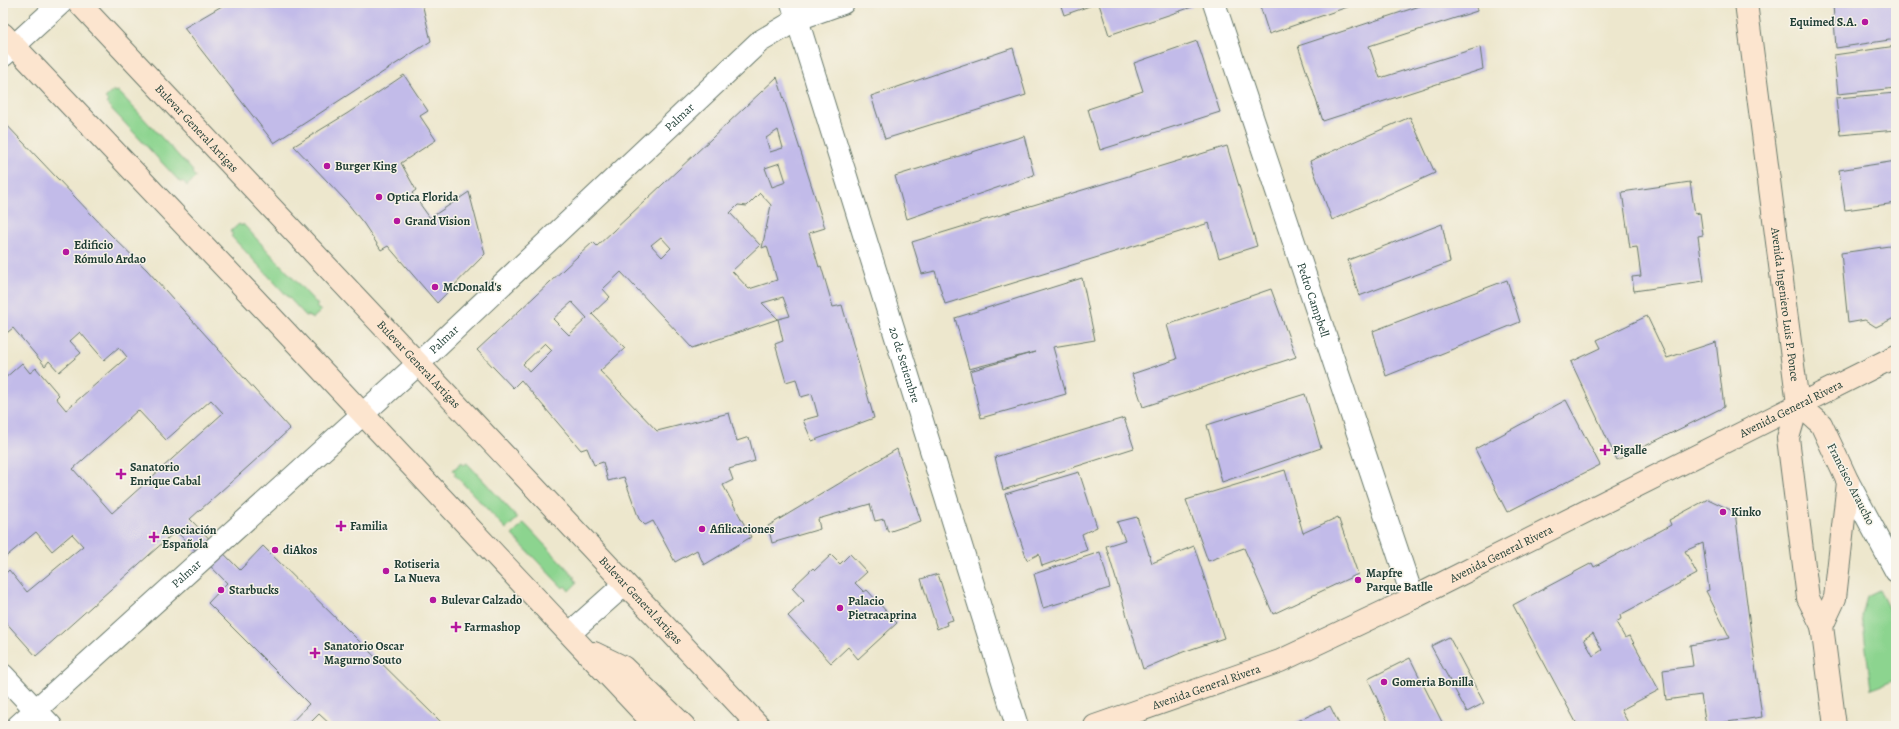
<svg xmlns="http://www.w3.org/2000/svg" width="1899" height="729" font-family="Alegreya,serif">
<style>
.green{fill:#8cd48f;stroke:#568862}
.building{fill:#c2bbe9;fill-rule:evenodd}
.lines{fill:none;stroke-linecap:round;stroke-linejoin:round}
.street-casing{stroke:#67786a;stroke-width:24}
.secondary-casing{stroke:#67786a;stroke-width:24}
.street{stroke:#fff;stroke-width:22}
.secondary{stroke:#fce5cf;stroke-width:22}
.poi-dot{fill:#b5179e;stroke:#f7f3e8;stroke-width:1.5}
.labels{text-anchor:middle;stroke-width:3;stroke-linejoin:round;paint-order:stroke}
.poi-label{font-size:12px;font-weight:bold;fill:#1f3d34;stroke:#f7f3e8;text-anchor:start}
.street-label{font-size:12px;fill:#1f3d34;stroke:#f7f3e8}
</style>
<rect width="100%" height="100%" fill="#f7f3e8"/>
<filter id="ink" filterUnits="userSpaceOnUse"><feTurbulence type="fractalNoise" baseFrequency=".025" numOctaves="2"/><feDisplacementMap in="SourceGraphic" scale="8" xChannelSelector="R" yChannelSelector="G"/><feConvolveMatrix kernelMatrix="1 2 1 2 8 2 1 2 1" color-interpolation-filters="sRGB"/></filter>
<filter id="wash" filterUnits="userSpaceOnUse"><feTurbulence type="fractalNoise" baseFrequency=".012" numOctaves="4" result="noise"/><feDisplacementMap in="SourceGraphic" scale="16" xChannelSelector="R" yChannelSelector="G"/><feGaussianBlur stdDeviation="0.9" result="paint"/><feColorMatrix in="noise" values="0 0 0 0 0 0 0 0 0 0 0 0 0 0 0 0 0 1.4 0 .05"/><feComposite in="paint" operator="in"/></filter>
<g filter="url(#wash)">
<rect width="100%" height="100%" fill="#ede7cd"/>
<g class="green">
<polygon points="114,90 116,92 118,91 193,171 192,173 196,177 187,186 183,181 181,183 106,103 108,101 105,98"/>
<polygon points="239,224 242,226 243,224 318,305 316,307 321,311 312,319 308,315 306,316 231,236 233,234 230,232"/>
<polygon points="462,462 464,465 467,463 518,518 506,529 454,474 456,473 453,470"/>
<polygon points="524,523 575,577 574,578 577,583 569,591 565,586 563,588 512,535"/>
<polygon points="1879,590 1896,623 1896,680 1871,689 1862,616 1867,596"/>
</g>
<g id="blocks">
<g class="building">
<polygon points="227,3 422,3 431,41 274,143 184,28"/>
<polygon points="1060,3 1098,3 1064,15"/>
<polygon points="1101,3 1191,3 1192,7 1109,35 1099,4"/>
<polygon points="1259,3 1359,3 1269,34"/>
<polygon points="1429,3 1476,3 1477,11 1369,46 1380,78 1480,47 1483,69 1323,121 1298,46"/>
<polygon points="1839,3 1896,3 1896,39 1836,48 1833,4"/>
<polygon points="1197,41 1220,112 1100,150 1088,109 1143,91 1134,63"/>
<polygon points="1896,46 1896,88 1838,94 1834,55"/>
<polygon points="1013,48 1026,95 885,139 871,96"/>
<polygon points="404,75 428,111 420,116 436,140 401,163 416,190 412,193 430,218 469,192 485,254 437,303 388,246 381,250 364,224 345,200 294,146 348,113"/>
<path d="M 777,77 L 825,228 L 809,233 L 819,267 L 821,266 L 833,307 L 842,305 L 874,418 L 812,441 L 803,420 L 818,416 L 812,394 L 801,397 L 796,379 L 786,382 L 775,344 L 783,341 L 778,319 L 790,316 L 783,297 L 762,303 L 778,319 L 692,348 L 621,272 L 603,289 L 610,297 L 592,314 L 625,348 L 600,371 L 657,431 L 729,413 L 737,441 L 749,437 L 755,461 L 729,469 L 733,480 L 723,485 L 751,537 L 704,565 L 697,550 L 675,562 L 653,521 L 645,525 L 639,519 L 624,477 L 608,481 L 603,462 L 594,465 L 587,448 L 581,450 L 521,380 L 513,388 L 477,350 L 593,242 L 597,246 ZM 778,130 L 783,148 L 770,152 L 766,138 ZM 780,163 L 786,182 L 772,187 L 765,168 ZM 760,193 L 771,205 L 762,248 L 767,246 L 777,280 L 749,289 L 732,271 L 760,245 L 730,213 L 738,205 L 747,206 ZM 661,237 L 671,248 L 662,257 L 651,245 ZM 572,302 L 587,318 L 569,335 L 553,319 ZM 545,343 L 552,350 L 530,372 L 523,364 Z"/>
<polygon points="1896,93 1896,130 1840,135 1836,98"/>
<polygon points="1410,117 1435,173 1332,220 1310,161"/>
<path d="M 3,121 L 111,235 L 147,270 L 290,429 L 190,519 L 240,570 L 263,546 L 445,726 L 332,726 L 319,714 L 307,726 L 288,726 L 309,704 L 208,603 L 227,583 L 176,531 L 36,656 L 3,619 L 3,576 L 9,570 L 27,592 L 83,546 L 72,534 L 52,551 L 36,532 L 3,559 L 3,507 L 8,503 L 3,497 L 3,380 L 22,363 L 30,373 L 36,368 L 59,395 L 56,398 L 66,410 L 127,357 L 119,347 L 104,360 L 80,332 L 70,341 L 81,353 L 59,372 L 49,361 L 45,366 L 13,328 L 3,336 ZM 211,400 L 223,413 L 112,513 L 73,469 L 138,410 L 166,440 Z"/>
<polygon points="1024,136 1034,175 907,219 895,176"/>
<polygon points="1227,146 1257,246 1219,258 1209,223 945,304 935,271 922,274 912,242"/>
<polygon points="1896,161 1896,203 1845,210 1839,170"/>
<polygon points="1690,182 1695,214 1700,213 1703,235 1698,236 1704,281 1634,291 1632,277 1641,276 1637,247 1630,248 1622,192"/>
<polygon points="1442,224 1450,262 1359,296 1348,260"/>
<polygon points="1896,245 1896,317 1876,327 1865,320 1848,323 1841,253"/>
<polygon points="1082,278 1095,340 1053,347 1066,394 981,418 970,371 1035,352 969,369 955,318"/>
<polygon points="1507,280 1520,322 1386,376 1373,331"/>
<polygon points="1271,289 1296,357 1143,407 1132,374 1177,359 1167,325"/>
<polygon points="1647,316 1667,358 1716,342 1724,407 1617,460 1571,362 1601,348 1597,340"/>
<polygon points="1305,394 1321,448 1222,482 1207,425"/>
<polygon points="1566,400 1600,465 1507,512 1475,449"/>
<polygon points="1124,418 1134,448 1003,490 995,457"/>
<polygon points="897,449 921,521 888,532 884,519 875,521 870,504 818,519 820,529 772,543 768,526"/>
<polygon points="1896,456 1896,468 1891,460"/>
<polygon points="1285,470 1303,533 1338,517 1358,574 1273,614 1244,548 1208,561 1186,500"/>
<polygon points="1079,472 1097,527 1082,534 1087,550 1042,566 1039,554 1027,560 1005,494"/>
<path d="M 1708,499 L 1735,512 L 1762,717 L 1706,725 L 1701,695 L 1666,700 L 1663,670 L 1693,666 L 1690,645 L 1730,638 L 1706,591 L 1709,590 L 1703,543 L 1685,551 L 1697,574 L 1620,615 L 1621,619 L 1616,622 L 1625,638 L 1630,636 L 1659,690 L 1621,710 L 1630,726 L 1578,726 L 1513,605 L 1592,563 L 1594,567 L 1671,525 L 1669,520 ZM 1593,633 L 1602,650 L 1593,656 L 1584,639 Z"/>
<polygon points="1137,517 1152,563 1194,546 1224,638 1183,652 1143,669 1106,546 1125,540 1117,522"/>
<polygon points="1100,552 1110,588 1043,608 1034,574"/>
<polygon points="850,554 867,572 855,583 864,592 867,590 897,623 858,659 848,647 831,663 788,616 804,601 792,588 813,568 815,570 831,555 840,564"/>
<polygon points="938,574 953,620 946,622 947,625 937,629 921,579"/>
<polygon points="1449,637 1484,703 1467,712 1431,646"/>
<polygon points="1410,658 1444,726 1390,726 1368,679"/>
<polygon points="1330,706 1340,726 1287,726"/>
</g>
</g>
</g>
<g filter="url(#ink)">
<use href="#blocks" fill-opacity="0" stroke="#67786a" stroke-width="1"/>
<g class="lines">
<g class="street-casing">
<g id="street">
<path id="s1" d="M 792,3 L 1017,726"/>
<path id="s2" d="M 1214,3 L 1413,598"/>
<polyline points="3,56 61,3"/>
<polyline points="1848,482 1896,571"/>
<polyline points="570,633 625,584"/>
<polyline points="3,675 51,726"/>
<path id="s3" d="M 18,726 L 419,363 L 759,42 L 798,19 L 843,3"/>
</g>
</g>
<g class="secondary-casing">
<g id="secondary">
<path id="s4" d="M 79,3 L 759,726"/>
<path id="s5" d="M 1746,3 L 1798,404 L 1788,438 L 1808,598 L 1822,626 L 1835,726"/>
<polyline points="3,34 267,312 656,726"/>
<polyline points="1798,404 1821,424 1848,482 1835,598 1822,626"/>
<polyline points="594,653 623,667 684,726"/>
<path id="s6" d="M 1095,726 L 1280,661 L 1413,598 L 1896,356"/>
</g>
</g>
<use href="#street" class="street"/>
<use href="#secondary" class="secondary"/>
</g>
</g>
<g class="poi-dot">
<circle cx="1865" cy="22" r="4"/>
<circle cx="327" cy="166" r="4"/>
<circle cx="379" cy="197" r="4"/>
<circle cx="397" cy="221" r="4"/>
<circle cx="66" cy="252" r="4"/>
<circle cx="435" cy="287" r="4"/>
<path d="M1603 444h4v4h4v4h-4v4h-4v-4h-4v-4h4z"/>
<path d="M119 468h4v4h4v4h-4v4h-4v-4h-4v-4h4z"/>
<circle cx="1723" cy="512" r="4"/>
<path d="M339 520h4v4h4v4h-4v4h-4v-4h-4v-4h4z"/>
<circle cx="702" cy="529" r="4"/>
<path d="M152 531h4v4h4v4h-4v4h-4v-4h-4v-4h4z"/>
<circle cx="275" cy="550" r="4"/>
<circle cx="386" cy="571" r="4"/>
<circle cx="1358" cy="580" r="4"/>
<circle cx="221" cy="590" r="4"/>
<circle cx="433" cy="600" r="4"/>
<circle cx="840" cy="608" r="4"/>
<path d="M454 621h4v4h4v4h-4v4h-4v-4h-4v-4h4z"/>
<path d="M313 647h4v4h4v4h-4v4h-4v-4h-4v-4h4z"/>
<circle cx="1384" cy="682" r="4"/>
</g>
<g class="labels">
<g class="poi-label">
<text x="1857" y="26" text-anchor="end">Equimed S.A.</text>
<text x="335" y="170">Burger King</text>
<text x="387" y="201">Optica Florida</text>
<text x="405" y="225">Grand Vision</text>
<text x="74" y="249">Edificio<tspan x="74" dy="14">Rómulo Ardao</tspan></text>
<text x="443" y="291">McDonald's</text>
<text x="1613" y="454">Pigalle</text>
<text x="130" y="471">Sanatorio<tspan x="130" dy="14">Enrique Cabal</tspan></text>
<text x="1731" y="516">Kinko</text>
<text x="350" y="530">Familia</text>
<text x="710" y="533">Afilicaciones</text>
<text x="162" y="534">Asociación<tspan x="162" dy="14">Española</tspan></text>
<text x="283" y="554">diAkos</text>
<text x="394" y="568">Rotiseria<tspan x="394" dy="14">La Nueva</tspan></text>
<text x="1366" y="577">Mapfre<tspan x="1366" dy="14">Parque Batlle</tspan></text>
<text x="229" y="594">Starbucks</text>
<text x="441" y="604">Bulevar Calzado</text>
<text x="848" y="605">Palacio<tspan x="848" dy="14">Pietracaprina</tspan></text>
<text x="464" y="631">Farmashop</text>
<text x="324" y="650">Sanatorio Oscar<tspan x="324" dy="14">Magurno Souto</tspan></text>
<text x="1392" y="686">Gomeria Bonilla</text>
</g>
<g class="street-label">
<text dy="4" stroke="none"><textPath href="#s3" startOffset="899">Palmar</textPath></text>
<text dy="4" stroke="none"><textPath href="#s4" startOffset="172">Bulevar General Artigas</textPath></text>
<text dy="4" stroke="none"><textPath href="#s2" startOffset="313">Pedro Campbell</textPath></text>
<text dy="4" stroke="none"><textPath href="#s5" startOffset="304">Avenida Ingeniero Luis P. Ponce</textPath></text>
<text dy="4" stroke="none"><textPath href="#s3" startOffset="575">Palmar</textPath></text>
<text dy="4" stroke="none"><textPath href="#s4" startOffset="496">Bulevar General Artigas</textPath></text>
<text dy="4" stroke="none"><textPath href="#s1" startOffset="379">20 de Setiembre</textPath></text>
<text dy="4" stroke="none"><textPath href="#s6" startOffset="766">Avenida General Rivera</textPath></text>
<text transform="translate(1851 484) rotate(63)" y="4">Francisco Araucho</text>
<text dy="4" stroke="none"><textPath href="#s6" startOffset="442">Avenida General Rivera</textPath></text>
<text dy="4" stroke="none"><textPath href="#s3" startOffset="227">Palmar</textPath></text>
<text dy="4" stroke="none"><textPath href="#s4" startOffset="820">Bulevar General Artigas</textPath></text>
<text dy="4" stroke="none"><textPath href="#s6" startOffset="118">Avenida General Rivera</textPath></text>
</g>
</g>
<rect width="1899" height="729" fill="none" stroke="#f7f3e8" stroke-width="16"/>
</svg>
